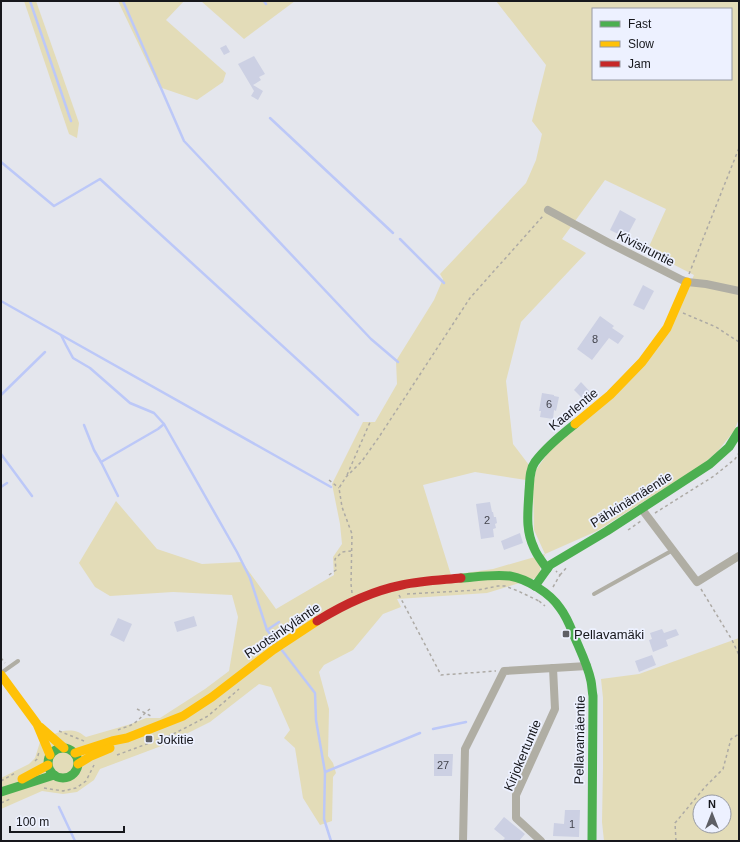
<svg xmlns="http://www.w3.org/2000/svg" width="740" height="842" font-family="Arial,sans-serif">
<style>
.green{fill:#e3dcb8;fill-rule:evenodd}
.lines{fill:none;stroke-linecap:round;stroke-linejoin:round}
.stream{stroke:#bcc8f8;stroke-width:2.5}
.building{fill:#ccd0e3}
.path{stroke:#adaaa5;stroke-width:1.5;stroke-dasharray:3 3;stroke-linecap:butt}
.lane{stroke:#b0aea4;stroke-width:4}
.street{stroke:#b0aea4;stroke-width:8}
.fast{stroke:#4caf50;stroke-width:9}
.slow{stroke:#ffc107;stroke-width:9}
.jam{stroke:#c62828;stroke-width:9}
.poi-dot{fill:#5e5f65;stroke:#edf1ff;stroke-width:1.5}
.labels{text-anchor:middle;stroke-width:3.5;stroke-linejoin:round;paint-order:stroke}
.number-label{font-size:11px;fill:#44454e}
.street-label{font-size:13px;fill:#16171c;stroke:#edf1ff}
.poi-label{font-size:13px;fill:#16171c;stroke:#edf1ff;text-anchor:start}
</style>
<rect width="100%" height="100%" fill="#e4e6ed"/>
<g class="green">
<polygon points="24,1 36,1 79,123 77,138 69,134"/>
<polygon points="118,1 184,1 166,20 226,73 223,82 197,100 159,87"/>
<polygon points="201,1 295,1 244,39"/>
<path d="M 496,1 L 739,1 L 739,419 L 734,431 L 717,452 L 703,464 L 597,531 L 545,554 L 540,569 L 542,576 L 487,593 L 397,599 L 401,607 L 383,614 L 353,650 L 324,665 L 319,672 L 329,709 L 328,756 L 333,763 L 336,773 L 333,777 L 332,821 L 320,825 L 303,798 L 295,748 L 284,738 L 290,730 L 271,687 L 259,684 L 210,722 L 164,745 L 100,769 L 94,780 L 77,792 L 63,794 L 42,791 L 1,809 L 1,778 L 29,764 L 35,758 L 40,742 C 51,735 64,727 78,732 C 81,733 84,736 86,737 L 131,724 L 146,718 L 160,718 L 205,689 L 229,671 L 238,617 L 232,595 L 173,592 L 110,596 L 95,587 L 79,563 L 116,501 L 157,549 L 202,564 L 242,562 L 276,609 L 334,575 L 333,557 L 342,544 L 340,524 L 332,484 L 363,422 L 375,422 L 397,384 L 396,361 L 434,300 L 443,279 L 440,274 L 526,183 L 536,160 L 542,134 L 532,121 L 546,65 ZM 593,9 L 731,9 L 731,79 L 593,79 ZM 605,180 L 666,209 L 647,251 L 694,275 L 672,325 L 550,450 L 536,470 L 533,485 L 534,530 L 545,554 L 493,569 L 451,575 L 423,485 L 475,472 L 526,480 L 529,465 L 513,444 L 506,381 L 521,322 L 586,253 L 562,239 Z"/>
<path d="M 739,638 L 739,841 L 604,841 L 602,822 L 603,768 L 603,698 L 601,679 L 639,674 ZM 700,802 L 724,802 L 724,826 L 700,826 Z"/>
</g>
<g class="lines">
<g class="stream">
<polyline points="30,1 71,121"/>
<polyline points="123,1 184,141 371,339 398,362"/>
<polyline points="264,1 266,4"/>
<polyline points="270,118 393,233"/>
<polyline points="1,162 54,206 100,179 358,415"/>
<polyline points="400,239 444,283"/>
<polyline points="1,301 61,335 66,345 73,358 90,368 130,403 154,413 164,424 237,552 250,578 267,630 277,643"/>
<polyline points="61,335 331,487"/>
<polyline points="1,395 45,352"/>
<polyline points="84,425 94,450 101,462"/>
<polyline points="1,454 32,496"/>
<polyline points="1,487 7,483"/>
<polyline points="118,496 101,462 158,429 164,424"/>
<polyline points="267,630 279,622"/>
<polyline points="281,649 315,693 316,720 325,772 324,819 331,841"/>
<polyline points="433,729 466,722"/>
<polyline points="325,772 420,733"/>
<polyline points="59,807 75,841"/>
</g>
</g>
<g class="building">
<polygon points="226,45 230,52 224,55 220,48"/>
<polygon points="254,56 265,74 259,77 261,80 253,85 263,91 258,100 251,96 254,91 238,64"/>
<polygon points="620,210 636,219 626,238 610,230"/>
<polygon points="643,285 654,291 644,310 633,305"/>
<polygon points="600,316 614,326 612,328 624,336 618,344 609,338 592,360 577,349"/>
<polygon points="581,382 594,396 587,403 574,390"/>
<polygon points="542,393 554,395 554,396 559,397 556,411 554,410 553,419 540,417 541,411 539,411"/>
<polygon points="490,502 492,512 493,512 494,517 496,517 497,523 495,524 496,528 493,529 494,537 481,539 476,504"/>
<polygon points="520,533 523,543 504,550 501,541"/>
<polygon points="194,616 197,626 177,632 174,622"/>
<polygon points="118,618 132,624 124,642 110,635"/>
<polygon points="662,629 664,633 676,629 679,635 666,640 668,646 653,652 649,640 652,639 650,633"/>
<polygon points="652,655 656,665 639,672 635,661"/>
<polygon points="434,754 453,754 452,776 434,776"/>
<polygon points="565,810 580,810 579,837 553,836 554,823 564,824"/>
<polygon points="504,817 525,834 519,841 502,841 505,838 494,829"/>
</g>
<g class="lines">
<g class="path">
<polyline points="689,274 739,148"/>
<polyline points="683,313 716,327 739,342"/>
<polyline points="347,475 371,420"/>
<polyline points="329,480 339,488"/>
<polyline points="655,513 714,476 735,459 739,453"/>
<polyline points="628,530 641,521"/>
<polyline points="329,575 336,570 335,559 342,552 351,551"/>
<polyline points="560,575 568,566"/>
<polyline points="553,587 560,575 556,571"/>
<polyline points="701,589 732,640 739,655"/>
<polyline points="352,593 351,584 352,534 342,507 339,488 346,477 362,461 379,437 470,298 543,216"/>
<polyline points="407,594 478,590 498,586 505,586 518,591 539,601 540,599"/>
<polyline points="399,595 441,675 496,671"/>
<polyline points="539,601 545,606"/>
<polyline points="1,658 5,663"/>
<polyline points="137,709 151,716"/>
<path d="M 118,730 C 122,728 127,727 131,725 C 139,721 143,714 150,709"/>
<polyline points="59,731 84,741"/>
<polyline points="117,755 171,735 187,727 208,716 239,689"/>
<polyline points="35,761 37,759 39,752"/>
<polyline points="1,781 15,773"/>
<polyline points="44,788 63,791 76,788 86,781 94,765"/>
<polyline points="1,803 10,799"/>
<polyline points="676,841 675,823 705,787 723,769 731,739 739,734"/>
</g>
<g class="lane">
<polyline points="594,594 673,550"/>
<polyline points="1,673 18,661"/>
</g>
<g class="street">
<polyline points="548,210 609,243 682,280 687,282 706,284 739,291"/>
<polyline points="641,508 697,582 739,556"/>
<polyline points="463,841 465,749 504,671 587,666"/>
<polyline points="541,841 516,818 516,795 555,709 553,668"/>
</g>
<g class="fast">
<path d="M 547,569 C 543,562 537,556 534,548 C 525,529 528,512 529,491 C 530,482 529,470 535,462 C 546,447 561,435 575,424"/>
<path d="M 461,578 C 476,577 494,574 510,576 C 527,579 550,593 560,608 C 567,617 571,628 575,638 C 581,652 588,666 591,681 C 592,686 592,691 593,696 L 592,841"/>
<polyline points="535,586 550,565 607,531 710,464 729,447 739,431"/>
<circle cx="63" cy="763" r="15"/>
<polyline points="1,792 54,775"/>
</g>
<g class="slow">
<polyline points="575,424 610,395 642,362 667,328 687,282"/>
<polyline points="1,675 37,724 50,755"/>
<polyline points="40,727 64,748"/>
<polyline points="75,753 112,741 127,738 183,716 212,697 273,650 317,621"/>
<polyline points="78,764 91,756 110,748"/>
<polyline points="22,779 48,765"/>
</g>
<path class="jam" d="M 317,621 C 343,605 372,591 402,585 C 421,581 441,580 461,578"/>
</g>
<g class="poi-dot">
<rect x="562" y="630" width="8" height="8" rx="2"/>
<rect x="145" y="735" width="8" height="8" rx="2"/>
</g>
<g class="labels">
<g class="number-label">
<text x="595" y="343">8</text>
<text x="549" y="408">6</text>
<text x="487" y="524">2</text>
<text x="443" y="769">27</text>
<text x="572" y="828">1</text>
</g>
<g class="street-label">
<text transform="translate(646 248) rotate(27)" y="5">Kivisiruntie</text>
<text transform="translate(573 409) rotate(-39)" y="5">Kaarlentie</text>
<text transform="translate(631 499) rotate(-32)" y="5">Pähkinämäentie</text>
<text transform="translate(282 630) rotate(-34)" y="5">Ruotsinkyläntie</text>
<text transform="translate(579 740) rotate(-89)" y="5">Pellavamäentie</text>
<text transform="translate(522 755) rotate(-67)" y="5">Kirjokertuntie</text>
</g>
<g class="poi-label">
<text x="574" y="639">Pellavamäki</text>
<text x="157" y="744">Jokitie</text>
</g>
</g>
<rect width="740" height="842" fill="none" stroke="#16171c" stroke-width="4"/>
<rect x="592" y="8" width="140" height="72" fill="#edf1ff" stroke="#979aa4"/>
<rect x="600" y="21" width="20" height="6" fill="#4caf50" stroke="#979aa4"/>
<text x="628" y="28" font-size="12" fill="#16171c">Fast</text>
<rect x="600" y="41" width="20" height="6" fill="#ffc107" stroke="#979aa4"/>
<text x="628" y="48" font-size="12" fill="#16171c">Slow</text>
<rect x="600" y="61" width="20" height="6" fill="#c62828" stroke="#979aa4"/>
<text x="628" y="68" font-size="12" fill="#16171c">Jam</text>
<g transform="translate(712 814)"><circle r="19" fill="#edf1ff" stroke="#979aa4"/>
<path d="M0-3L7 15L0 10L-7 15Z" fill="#5e5f65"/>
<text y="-6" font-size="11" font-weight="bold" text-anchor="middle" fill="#16171c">N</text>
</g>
<path d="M10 826v6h114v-6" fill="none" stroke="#16171c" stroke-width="2"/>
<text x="16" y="826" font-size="12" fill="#16171c" stroke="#edf1ff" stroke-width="3" paint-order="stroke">100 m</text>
</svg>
